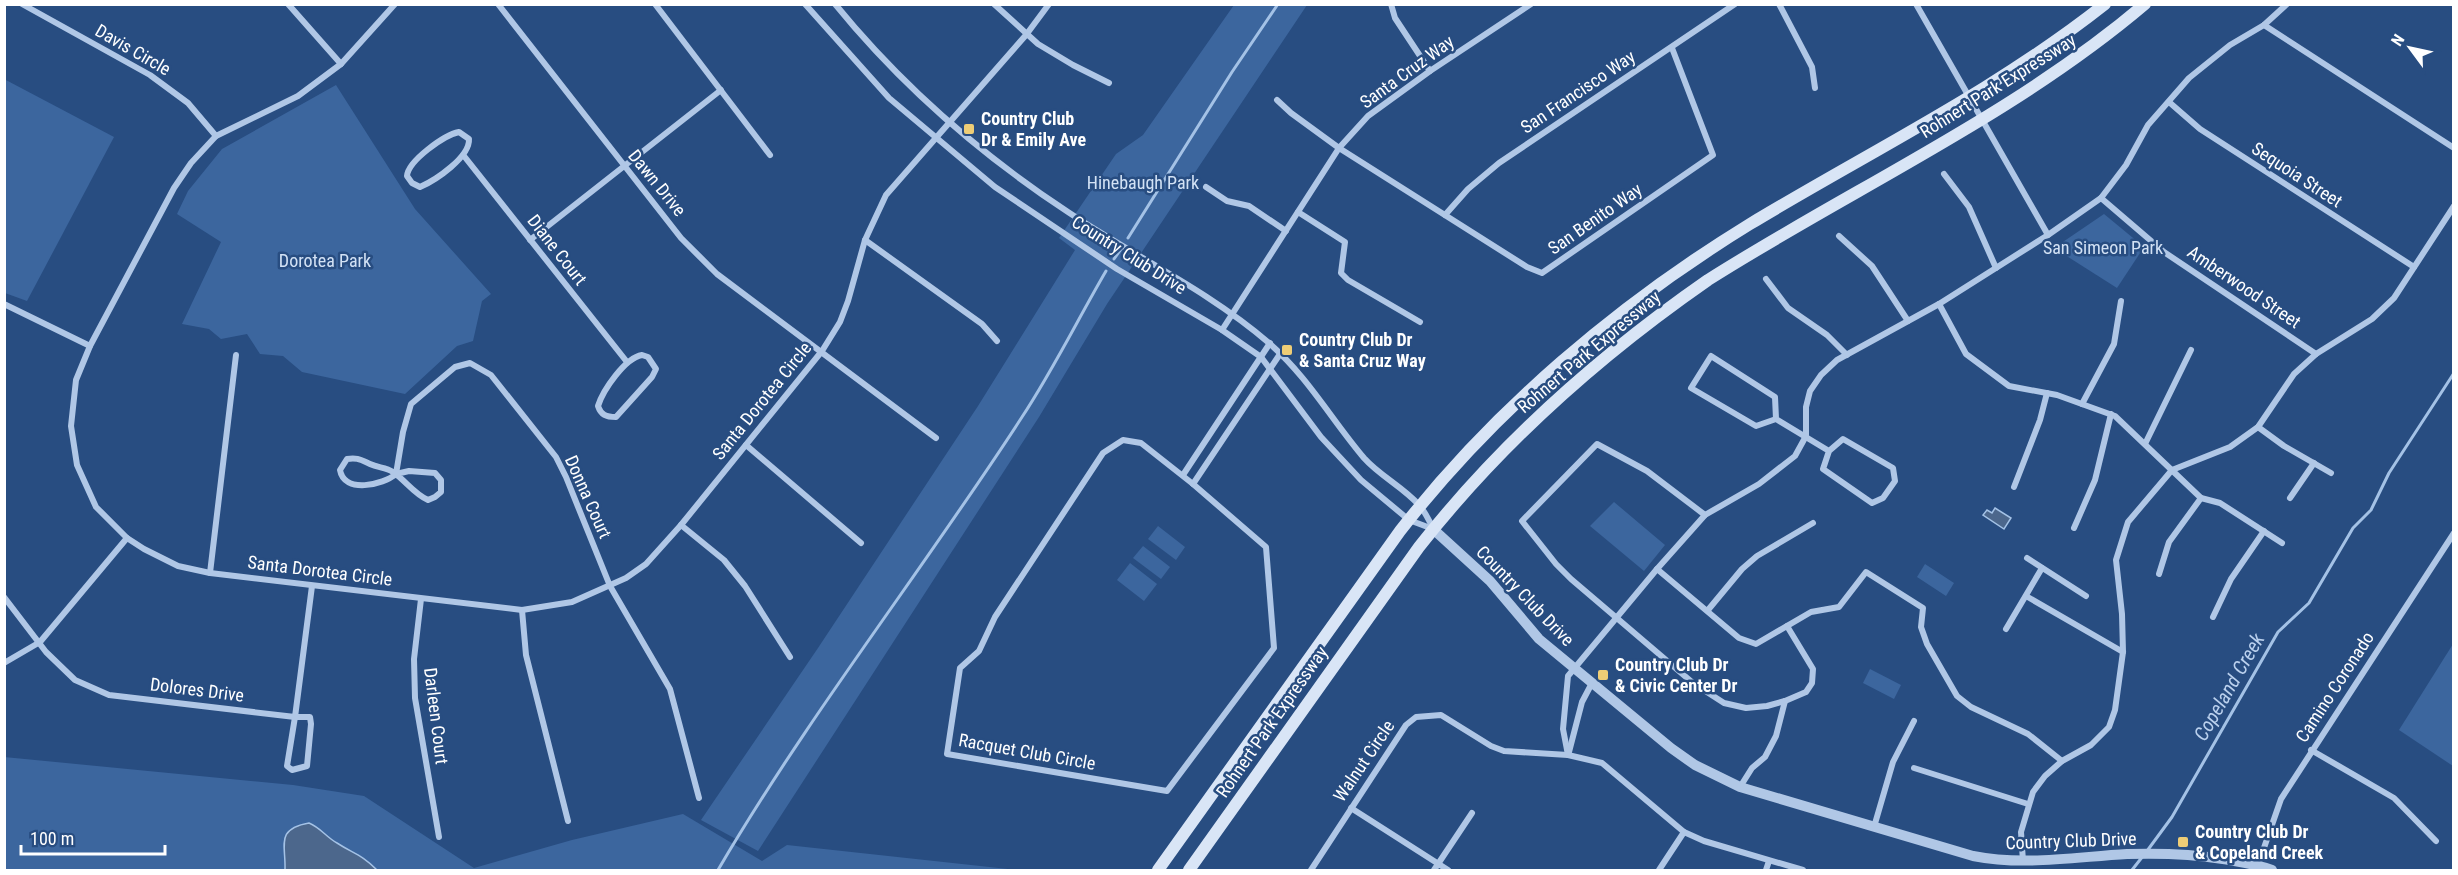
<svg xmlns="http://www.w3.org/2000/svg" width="2458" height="875" font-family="'Roboto Condensed',sans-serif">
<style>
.green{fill:#3c669e}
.water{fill:#4c678c;stroke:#a4c2e6;stroke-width:1.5}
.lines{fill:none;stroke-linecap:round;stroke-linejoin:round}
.stream{stroke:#a4c2e6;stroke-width:3}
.minor{stroke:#b0c7e6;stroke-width:6}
.tertiary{stroke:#b0c7e6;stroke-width:10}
.secondary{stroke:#d9e5f6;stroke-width:12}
.poi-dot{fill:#eecd76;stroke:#284d81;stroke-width:2}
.labels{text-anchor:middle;stroke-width:5;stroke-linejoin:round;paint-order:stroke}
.street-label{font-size:18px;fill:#fff;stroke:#284d81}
.poi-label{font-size:18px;font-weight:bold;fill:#fff;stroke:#284d81;text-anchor:start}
.park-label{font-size:18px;fill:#d3e2f5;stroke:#284d81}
.water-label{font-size:20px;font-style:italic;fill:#bbd1ee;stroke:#284d81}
</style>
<rect width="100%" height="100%" fill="#284d81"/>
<g class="green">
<polygon points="1234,5 1307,5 1107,304 1039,417 758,851 701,820 818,648 978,406 1075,250 1059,238 1116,154 1143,135"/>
<polygon points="4,79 114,137 27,301 5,293"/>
<polygon points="336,85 415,209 491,294 482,301 473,341 457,346 405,394 302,372 283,356 260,354 247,334 221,339 209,329 182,324 221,242 177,214 188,191 222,149"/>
<polygon points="2104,214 2144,247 2117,288 2054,248"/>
<polygon points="1614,502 1665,545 1644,571 1590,526"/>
<polygon points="1158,526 1185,547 1176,560 1148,539"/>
<polygon points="1143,546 1170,567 1161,579 1133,558"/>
<polygon points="1130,563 1157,584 1144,601 1117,580"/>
<polygon points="1925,564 1954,583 1946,596 1917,577"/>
<polygon points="2453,644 2453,766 2399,730"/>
<polygon points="1870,669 1901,685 1894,699 1863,683"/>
<polygon points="4,757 293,785 364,796 474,868 572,840 683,814 762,861 787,845 1017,870 5,870"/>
</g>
<g class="water">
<polygon points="1995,508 2011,518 2004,529 1983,515 1987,510 1992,513"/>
<path d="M 309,823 C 321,828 326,837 337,843 C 354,854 361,854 377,870 L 285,870 C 286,845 275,829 309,823 Z"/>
</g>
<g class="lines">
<g class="stream">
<polyline points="1128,238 1232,72 1278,4"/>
<polyline points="1114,259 1121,249"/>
<polyline points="2147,851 2172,817 2278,632 2309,603 2353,528 2371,510 2389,473 2454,373"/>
<path d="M 718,870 C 810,713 923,570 1022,417 C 1053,370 1078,319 1106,271"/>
<polyline points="2132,870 2143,856"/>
</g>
<g class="minor">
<polyline points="22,4 150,75 188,103 216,136"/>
<polyline points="288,4 341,64"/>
<polyline points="395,4 341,64 298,96 216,136 191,163 174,188 90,346 76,380 71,426 77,465 96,507 127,538 144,549 178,566 210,573 522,610 572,602 626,578 646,564 681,525 822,351 840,322 848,301 865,240 886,195 1026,35 1049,4"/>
<polyline points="498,4 681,238 717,274 936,438"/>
<polyline points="655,4 770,155"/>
<polyline points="805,4 889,98 995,187 1117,269 1222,330 1261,357 1321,437 1361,480 1409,520 1433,529"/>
<path d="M 835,4 C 901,85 980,154 1068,212 C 1134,256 1209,291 1269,343 C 1308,377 1331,419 1364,458 C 1380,476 1403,487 1419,505 C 1425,511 1429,521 1433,528"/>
<polyline points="994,4 1038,44 1073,65 1109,83"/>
<polyline points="1391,4 1395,18 1430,71"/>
<polyline points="1779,4 1812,67 1815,88"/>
<polyline points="1916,4 2048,235"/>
<polyline points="2264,25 2454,148"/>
<polyline points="1277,100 1291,113 1339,148 1527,267 1542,273 1713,155 1672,48"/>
<polyline points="2169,102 2200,129 2414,267"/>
<path d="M 459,132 L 469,139 C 470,157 436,180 420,187 L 412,183 L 407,176 C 408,161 444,135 459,132 Z"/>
<polyline points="464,156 627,362"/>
<polyline points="1944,174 1969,207 1996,268"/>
<polyline points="1206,187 1227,201 1249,206 1286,231"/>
<polyline points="2101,198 2164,252 2316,354"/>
<polyline points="1298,212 1345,242 1341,273 1348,280 1420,322"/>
<polyline points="1445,215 1468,189 1499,163 1735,4"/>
<polyline points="1839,236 1872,266 1908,321"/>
<polyline points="530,240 721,90"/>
<polyline points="865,240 982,324 997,341"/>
<polyline points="1766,279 1788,308 1827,335 1847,355"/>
<polyline points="4,304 90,346"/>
<polyline points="1939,304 1966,354 2009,386 2057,395 2115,416 2201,498 2220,503 2282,543"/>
<polyline points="1222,330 1339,148 1368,116 1430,71 1531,4"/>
<path d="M 642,355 L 648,357 L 656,369 L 652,377 L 616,417 C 606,417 601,415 598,406 C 603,390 625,358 642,355 Z"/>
<polyline points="2082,404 2114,344 2121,301"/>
<polyline points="1776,419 1756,426 1691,388 1711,356 1775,397 1776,419 1829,451 1843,439 1893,468 1895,481 1883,498 1872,503 1823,469 1829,451"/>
<polyline points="2258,427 2284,446 2331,473"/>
<polygon points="1123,440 1141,443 1193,484 1266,547 1274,648 1167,791 947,754 960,668 979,651 995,617 1103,453"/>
<polyline points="2145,444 2191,350"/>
<polyline points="746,445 861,543"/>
<polyline points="396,474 403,432 411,404 455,367 470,363 491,375 556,457 566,477 610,586 670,689 699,798"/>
<path d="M 396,474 C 383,485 344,494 340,470 L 347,459 C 357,457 361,460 370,464 C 378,468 386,467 393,472 C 405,480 414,494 428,500 L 435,497 L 441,492 L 441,480 L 435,473 L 409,471 L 396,474"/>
<polyline points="1183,475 1270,343"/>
<polyline points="1193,484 1280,354"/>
<polyline points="2014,487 2040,420 2047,393"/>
<polyline points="2290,498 2314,463"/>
<polyline points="1705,515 1647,471 1597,444 1522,521 1556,564 1571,579 1693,683 1724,703 1746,708 1767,706 1785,701 1806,692 1812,683 1813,669 1787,626"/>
<polyline points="681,525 724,560 745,586 790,657"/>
<polyline points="2074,528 2095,480 2111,414"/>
<polyline points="2027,558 2086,596"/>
<polyline points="1657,569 1739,638 1756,644 1811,612 1839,607 1866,572 1923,608 1921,627 1927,644 1957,696 1971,707 2028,734 2062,761"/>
<polyline points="210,573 236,355"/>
<polyline points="2159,574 2169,542 2201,498"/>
<polyline points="2026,596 2123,652"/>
<polyline points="4,597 46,652 75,680 109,695 295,717 312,586"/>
<polyline points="421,599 414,659 415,698 439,837"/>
<polyline points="522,610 526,655 568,821"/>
<polyline points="1708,610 1742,569 1757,556 1813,523"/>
<polyline points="2213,617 2231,579 2264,531"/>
<polyline points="2006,629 2042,568"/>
<polyline points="4,663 40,642 127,538"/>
<polygon points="295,717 310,717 311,724 307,766 292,770 287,766"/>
<polyline points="2311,750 2394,798 2436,841"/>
<polyline points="1569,752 1582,702 1592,683"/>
<polyline points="1568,755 1563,729 1568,676 1657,569 1705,515 1759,484 1795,456 1806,436 1806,407 1810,391 1821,375 1837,360 1939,304 2048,235 2101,198 2126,165 2148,125 2189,78 2230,45 2264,25 2287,4"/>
<polyline points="1914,768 2028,804"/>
<polyline points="1740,787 1752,768 1765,757 1776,736 1785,701"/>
<polyline points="1351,808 1448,870"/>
<polyline points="1874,827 1893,762 1914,721"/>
<polyline points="2023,861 2021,832 2033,792 2045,776 2062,761 2091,745 2109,727 2115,710 2123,652 2122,614 2116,560 2128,522 2172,470 2230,447 2258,427 2294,374 2316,354 2372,319 2394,298 2454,206"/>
<polyline points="2258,865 2281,799 2454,533"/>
<polyline points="1311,870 1406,725 1416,717 1441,715 1491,746 1504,751 1568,755 1602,763 1684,832 1704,841 1803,870"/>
<polyline points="1434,870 1472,813"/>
<polyline points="1659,870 1684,832"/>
<polyline points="1766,870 1769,861"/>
</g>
<path class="tertiary" d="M 1433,529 L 1490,581 L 1539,639 L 1671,748 L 1695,765 L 1740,787 L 1973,856 C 2024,866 2075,857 2127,854 C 2159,853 2192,854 2223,859 C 2240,862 2256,864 2272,870"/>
<g class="secondary">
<path d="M 1158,870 L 1400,531 C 1495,409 1618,305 1750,224 C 1869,152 1995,91 2105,4"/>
<path d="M 1189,870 L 1419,547 C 1500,444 1600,355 1708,280 C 1853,188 2013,116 2145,4"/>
</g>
</g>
<g class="poi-dot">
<rect x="963" y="123" width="12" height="12" rx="3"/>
<rect x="1281" y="344" width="12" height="12" rx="3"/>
<rect x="1597" y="669" width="12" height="12" rx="3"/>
<rect x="2177" y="836" width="12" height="12" rx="3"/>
</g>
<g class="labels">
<g class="street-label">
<text transform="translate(133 50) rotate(30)" y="6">Davis Circle</text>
<text transform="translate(1407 72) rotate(-36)" y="6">Santa Cruz Way</text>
<text transform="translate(1998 86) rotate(-32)" y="6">Rohnert Park Expressway</text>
<text transform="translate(1578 92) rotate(-34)" y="6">San Francisco Way</text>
<text transform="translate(2297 175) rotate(33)" y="6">Sequoia Street</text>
<text transform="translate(657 183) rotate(51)" y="6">Dawn Drive</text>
<text transform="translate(1595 219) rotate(-35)" y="6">San Benito Way</text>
<text transform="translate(557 250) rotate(52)" y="6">Diane Court</text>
<text transform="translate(1129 255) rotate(32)" y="6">Country Club Drive</text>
<text transform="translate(2244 287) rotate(34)" y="6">Amberwood Street</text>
<text transform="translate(1589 352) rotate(-40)" y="6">Rohnert Park Expressway</text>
<text transform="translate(762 401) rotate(-51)" y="6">Santa Dorotea Circle</text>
<text transform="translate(588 497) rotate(66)" y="6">Donna Court</text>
<text transform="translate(320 571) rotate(7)" y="6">Santa Dorotea Circle</text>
<text transform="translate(1525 596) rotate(46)" y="6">Country Club Drive</text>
<text transform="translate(2335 687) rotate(-57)" y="6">Camino Coronado</text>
<text transform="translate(197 690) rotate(7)" y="6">Dolores Drive</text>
<text transform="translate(436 716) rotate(83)" y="6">Darleen Court</text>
<text transform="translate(1272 722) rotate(-55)" y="6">Rohnert Park Expressway</text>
<text transform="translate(1027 752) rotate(10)" y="6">Racquet Club Circle</text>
<text transform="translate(1364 761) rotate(-56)" y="6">Walnut Circle</text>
<text transform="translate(2071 841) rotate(-2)" y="6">Country Club Drive</text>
</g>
<g class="poi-label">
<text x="981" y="125">Country Club<tspan x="981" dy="21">Dr &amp; Emily Ave</tspan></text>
<text x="1299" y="346">Country Club Dr<tspan x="1299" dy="21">&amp; Santa Cruz Way</tspan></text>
<text x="1615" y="671">Country Club Dr<tspan x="1615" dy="21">&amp; Civic Center Dr</tspan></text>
<text x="2195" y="838">Country Club Dr<tspan x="2195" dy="21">&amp; Copeland Creek</tspan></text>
</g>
<g class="park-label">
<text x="1143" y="189">Hinebaugh Park</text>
<text x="2103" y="254">San Simeon Park</text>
<text x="325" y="267">Dorotea Park</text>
</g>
<g class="water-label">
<text transform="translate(2229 687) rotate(-60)" y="7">Copeland Creek</text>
</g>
</g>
<rect width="2458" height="875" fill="none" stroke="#ffffff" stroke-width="12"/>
<g transform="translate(2410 48) rotate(303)" stroke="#284d81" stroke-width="4.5" paint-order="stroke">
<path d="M0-4.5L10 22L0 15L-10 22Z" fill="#ffffff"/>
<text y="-9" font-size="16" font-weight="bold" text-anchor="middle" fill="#ffffff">N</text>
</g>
<path d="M21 845v9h144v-9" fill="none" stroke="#ffffff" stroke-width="3"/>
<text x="30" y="845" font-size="18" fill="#ffffff" stroke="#284d81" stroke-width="4.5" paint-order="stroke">100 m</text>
</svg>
